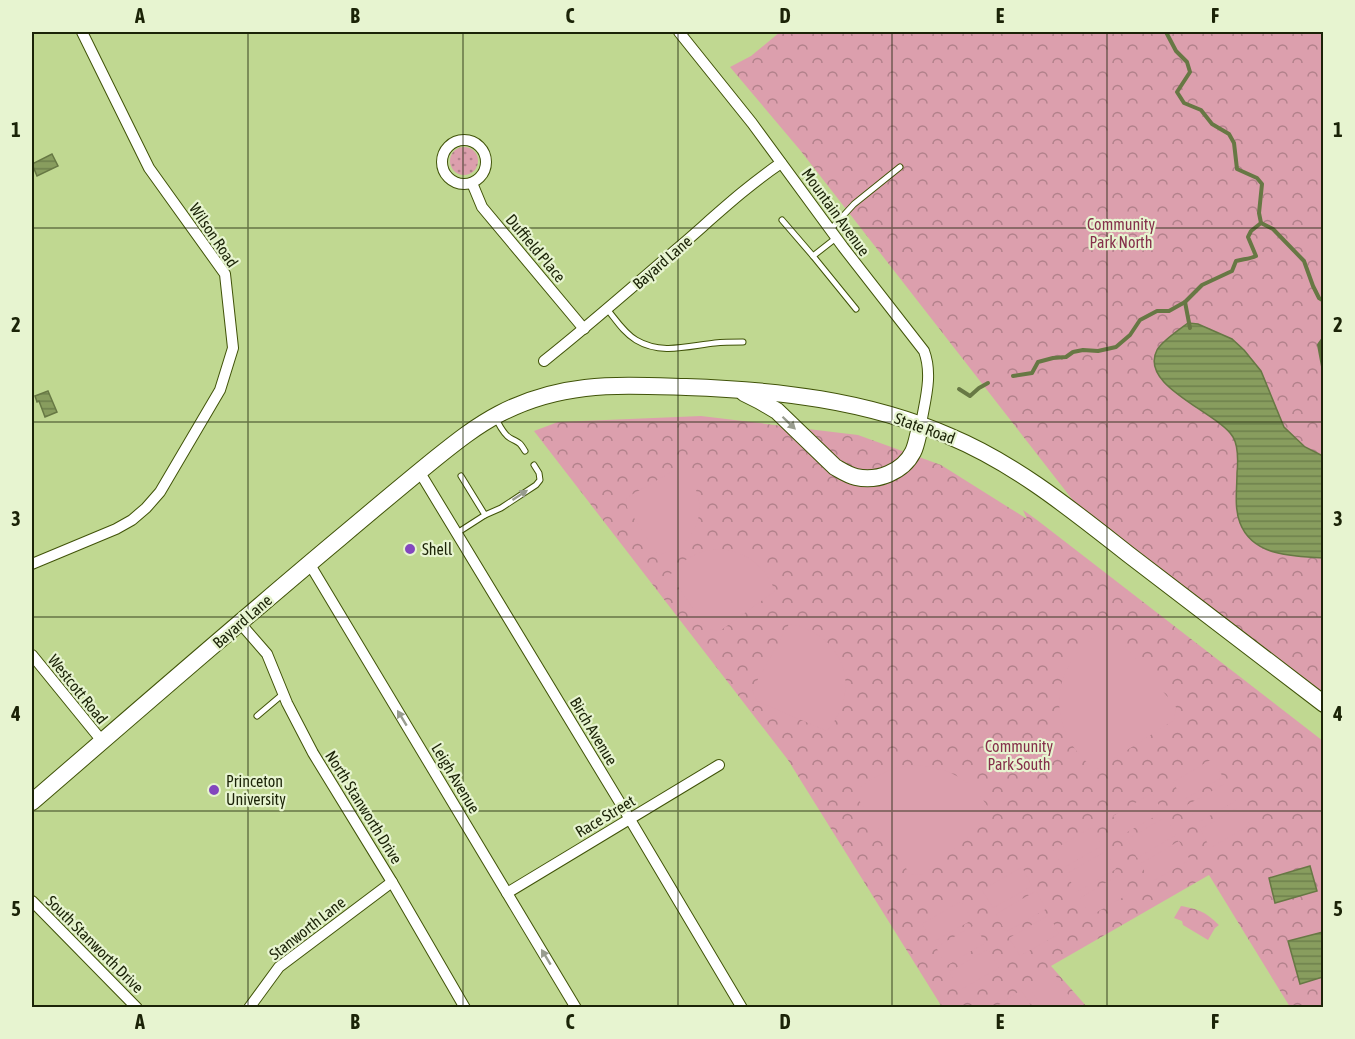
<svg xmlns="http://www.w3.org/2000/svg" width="1355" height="1039" font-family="'Asap Condensed',sans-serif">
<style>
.grass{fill:url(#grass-dots)}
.park{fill:url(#park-crowns)}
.garden{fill:#dc9fad}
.water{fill:url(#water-rules);stroke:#677844;stroke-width:1.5}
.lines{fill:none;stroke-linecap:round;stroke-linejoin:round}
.stream{stroke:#677844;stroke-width:4}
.service-casing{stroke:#405308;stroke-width:7}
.minor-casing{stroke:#405308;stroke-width:12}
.trunk-casing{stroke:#405308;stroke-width:18}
.service{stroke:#fff;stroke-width:5}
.minor{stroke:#fff;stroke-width:10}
.trunk{stroke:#fff;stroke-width:16}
.oneway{fill:#989c8f}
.grid{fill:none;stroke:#1b2307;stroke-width:1.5;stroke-opacity:0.55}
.poi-dot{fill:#8347be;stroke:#e7f4d0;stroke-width:2}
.labels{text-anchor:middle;stroke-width:4.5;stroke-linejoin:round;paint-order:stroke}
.street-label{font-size:16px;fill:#1b2307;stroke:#e7f4d0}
.park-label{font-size:16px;fill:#85304b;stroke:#e7f4d0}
.poi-label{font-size:16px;fill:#1b2307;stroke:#e7f4d0;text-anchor:start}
.neatline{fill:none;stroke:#1b2307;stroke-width:2}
.grid-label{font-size:20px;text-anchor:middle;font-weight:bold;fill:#1b2307}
</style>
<defs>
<pattern id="grass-dots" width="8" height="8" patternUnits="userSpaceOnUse" patternTransform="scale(1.5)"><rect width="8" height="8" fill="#dc9fad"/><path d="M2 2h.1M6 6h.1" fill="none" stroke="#b2818b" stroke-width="1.8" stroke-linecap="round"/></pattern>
<pattern id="park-crowns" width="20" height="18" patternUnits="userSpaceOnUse" patternTransform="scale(1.5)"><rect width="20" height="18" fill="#dc9fad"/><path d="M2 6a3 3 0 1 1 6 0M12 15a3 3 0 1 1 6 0" fill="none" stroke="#b2818b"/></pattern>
<pattern id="water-rules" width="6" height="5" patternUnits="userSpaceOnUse" patternTransform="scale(1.5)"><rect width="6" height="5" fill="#889d5e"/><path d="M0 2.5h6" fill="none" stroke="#6e804c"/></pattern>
</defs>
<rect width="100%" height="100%" fill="#c0d891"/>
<circle class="grass" cx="464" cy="161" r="14"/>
<g class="park">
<polygon points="780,32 1323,32 1323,696 1075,503 800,150 730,67 751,56"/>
<polygon points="701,416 858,435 941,465 1027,519 1023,510 1037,520 1323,741 1323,1007 1290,1007 1209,875 1051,966 1087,1007 942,1007 788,760 534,431 558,422"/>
<path d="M 1181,906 C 1198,909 1206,912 1219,925 L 1215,928 L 1208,940 L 1183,925 L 1182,921 L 1174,918 Z"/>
</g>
<g class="garden">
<path d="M 680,467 C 713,497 703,545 658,555 L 627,507 L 626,498 Z"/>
<path d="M 720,549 C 747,552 765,566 775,591 L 720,631 L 707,629 L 670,575 C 684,558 699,550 720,549 Z"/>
<path d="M 789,624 C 843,633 864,689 827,731 L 757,701 L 752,690 Z"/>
<path d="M 1110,628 L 1176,707 L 1174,720 L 1096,770 C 1042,730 1048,657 1110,628 Z"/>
<polygon points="1212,759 1223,777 1183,800 1173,782"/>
<path d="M 915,765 C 952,767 976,783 993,816 L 923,875 L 910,874 L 854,793 C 872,776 891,767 915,765 Z"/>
<polygon points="1226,783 1236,801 1197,823 1187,805"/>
<polygon points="1152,793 1163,812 1124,834 1113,816"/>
<polygon points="1239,807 1250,825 1210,848 1200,829"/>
<polygon points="1166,817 1176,835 1137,858 1127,839"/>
<polygon points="1092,827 1102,846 1063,868 1053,850"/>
<polygon points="1179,841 1190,860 1151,882 1140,864"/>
<polygon points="1106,851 1116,869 1077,892 1066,874"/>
<polygon points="1022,867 1032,886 993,908 982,890"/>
<polygon points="1119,875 1129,894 1090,916 1080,898"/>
<polygon points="1036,891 1046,909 1006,932 996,914"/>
<polygon points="961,901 972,920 933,942 922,924"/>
<polygon points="1049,915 1059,934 1020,956 1009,938"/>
<polygon points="975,925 985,943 946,966 936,947"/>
<polygon points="988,949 999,968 960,990 949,972"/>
<polygon points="1052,970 1076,1007 1042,1007 1028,986"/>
<polygon points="1021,990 1032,1007 998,1007 997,1006"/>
</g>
<g class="water">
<polygon points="52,154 58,166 37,176 32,164"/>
<path d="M 1188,323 L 1198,324 L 1232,339 L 1244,350 L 1261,371 L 1284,427 L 1305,447 L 1323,456 L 1323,558 C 1294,556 1253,557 1240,523 C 1234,508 1237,489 1237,473 C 1238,462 1239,447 1233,437 C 1218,412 1138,386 1157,350 C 1162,341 1180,329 1188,323 Z"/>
<polygon points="48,391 57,412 45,417 39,401 37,402 35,396"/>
<polygon points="1310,866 1317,891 1275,903 1269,878"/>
<polygon points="1323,932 1323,977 1300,984 1288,941"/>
</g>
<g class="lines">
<g class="stream">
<polyline points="1166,32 1176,51 1187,62 1190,72 1177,92 1184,103 1201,110 1212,124 1229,134 1234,143 1237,169 1257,178 1262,184 1259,213 1261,223 1273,229 1304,261 1313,286 1319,298 1324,301"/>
<polyline points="1185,302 1190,328"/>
<polyline points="1324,338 1319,345 1324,372"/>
<path d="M 1013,376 L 1032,373 L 1038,362 L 1053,358 L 1066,357 L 1073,352 L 1083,350 L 1098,351 L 1116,347 L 1130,335 L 1140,320 L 1157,311 L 1169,311 L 1185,302 L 1202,285 L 1232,271 L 1236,261 C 1243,259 1250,259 1256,256 L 1248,237 L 1251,231 L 1261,223"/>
<polyline points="959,389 970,396 979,388 988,383"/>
</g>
<g class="service-casing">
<g id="service">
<polyline points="782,220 813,256"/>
<polyline points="830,230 854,204 900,167"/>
<polyline points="836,238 813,256 856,309"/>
<path d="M 607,309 C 616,320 624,333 636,340 C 661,355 688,346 715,343 C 724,342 734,342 743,342"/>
<path d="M 495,417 C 499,424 503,434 510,438 C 519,443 519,441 525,451"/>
<polyline points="485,515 501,508 536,485 540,480 539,473 534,465"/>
<polyline points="457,533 485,515 461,476"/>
<polyline points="257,716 283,694"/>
</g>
</g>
<g class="minor-casing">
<g id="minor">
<path d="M 679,32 L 752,123 L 843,247 L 924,351 C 933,375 925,400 921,424"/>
<circle cx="464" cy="162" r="22"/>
<polyline points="472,183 482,207 584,329"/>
<path d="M 544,361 C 592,323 638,282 685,242 C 716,215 747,186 781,163"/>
<polyline points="419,471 625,811 742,1008"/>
<polyline points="309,563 576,1008"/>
<polyline points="32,564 116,529 132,520 146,508 160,492 220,390 233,348 225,274 149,168 82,32"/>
<polyline points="240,623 267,654 287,703 313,753 392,882 465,1008"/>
<polyline points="32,655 102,741"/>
<polyline points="507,893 719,765"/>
<polyline points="32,901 137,1008"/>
<polyline points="249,1008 279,967 392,882"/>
</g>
</g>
<g class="trunk-casing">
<g id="trunk">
<path d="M 744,393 L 760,401 L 777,411 L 835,467 C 842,471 848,475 856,477 C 877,482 903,472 913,452 C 917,444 918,433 921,424"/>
<path d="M 32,802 C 135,713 237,624 341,537 C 373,510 404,484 436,458 C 456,442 476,426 499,414 C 562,381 618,385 686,387 C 776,390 866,400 949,436 C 1016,464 1072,510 1128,554 C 1193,604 1258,654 1324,704"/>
</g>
</g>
<use href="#service" class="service"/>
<use href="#minor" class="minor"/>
<use href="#trunk" class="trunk"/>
</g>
<defs><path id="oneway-solid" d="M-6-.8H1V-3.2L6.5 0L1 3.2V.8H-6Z" transform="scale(1.5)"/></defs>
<g class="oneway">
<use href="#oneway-solid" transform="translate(789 423) rotate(44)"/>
<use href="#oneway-solid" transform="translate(520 495) rotate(-33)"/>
<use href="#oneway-solid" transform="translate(402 718) rotate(-121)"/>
<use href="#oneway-solid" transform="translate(546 957) rotate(-121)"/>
</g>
<path class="grid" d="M 248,32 L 248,1008M 463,32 L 463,1008M 678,32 L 678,1008M 892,32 L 892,1008M 1107,32 L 1107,1008M 32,228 L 1324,228M 32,422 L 1324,422M 32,617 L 1324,617M 32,811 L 1324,811"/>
<g class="poi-dot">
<circle cx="410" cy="549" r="6"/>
<circle cx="214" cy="790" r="6"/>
</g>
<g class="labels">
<g class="street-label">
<text transform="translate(836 212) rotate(54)" y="6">Mountain Avenue</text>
<text transform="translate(214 235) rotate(56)" y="6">Wilson Road</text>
<text transform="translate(536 248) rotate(50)" y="6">Duffield Place</text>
<text transform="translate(662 262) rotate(-41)" y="6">Bayard Lane</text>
<text transform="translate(925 428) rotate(20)" y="6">State Road</text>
<text transform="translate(242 621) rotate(-41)" y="6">Bayard Lane</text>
<text transform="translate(78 689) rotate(51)" y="6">Westcott Road</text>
<text transform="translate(594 731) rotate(59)" y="6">Birch Avenue</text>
<text transform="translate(456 778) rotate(59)" y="6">Leigh Avenue</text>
<text transform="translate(364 807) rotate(58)" y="6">North Stanworth Drive</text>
<text transform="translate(605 816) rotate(-31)" y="6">Race Street</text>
<text transform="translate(307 928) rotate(-38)" y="6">Stanworth Lane</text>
<text transform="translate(95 944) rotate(45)" y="6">South Stanworth Drive</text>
</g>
<g class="park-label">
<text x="1121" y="230">Community<tspan x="1121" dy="18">Park North</tspan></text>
<text x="1019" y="752">Community<tspan x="1019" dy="18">Park South</tspan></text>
</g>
<g class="poi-label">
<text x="422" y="555">Shell</text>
<text x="226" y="787">Princeton<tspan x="226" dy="18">University</tspan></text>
</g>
</g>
<rect width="1355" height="1039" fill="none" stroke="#e7f4d0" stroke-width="66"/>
<rect x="33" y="33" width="1289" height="973" class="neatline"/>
<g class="grid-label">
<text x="140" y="23">A</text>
<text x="355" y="23">B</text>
<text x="570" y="23">C</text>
<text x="785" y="23">D</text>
<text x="1000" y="23">E</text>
<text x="1215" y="23">F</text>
<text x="16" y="137">1</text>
<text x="1338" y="137">1</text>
<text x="16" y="332">2</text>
<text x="1338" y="332">2</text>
<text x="16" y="526">3</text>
<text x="1338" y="526">3</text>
<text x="16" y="721">4</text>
<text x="1338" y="721">4</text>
<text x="16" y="916">5</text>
<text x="1338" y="916">5</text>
<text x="140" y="1029">A</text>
<text x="355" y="1029">B</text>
<text x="570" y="1029">C</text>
<text x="785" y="1029">D</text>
<text x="1000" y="1029">E</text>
<text x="1215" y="1029">F</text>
</g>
</svg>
